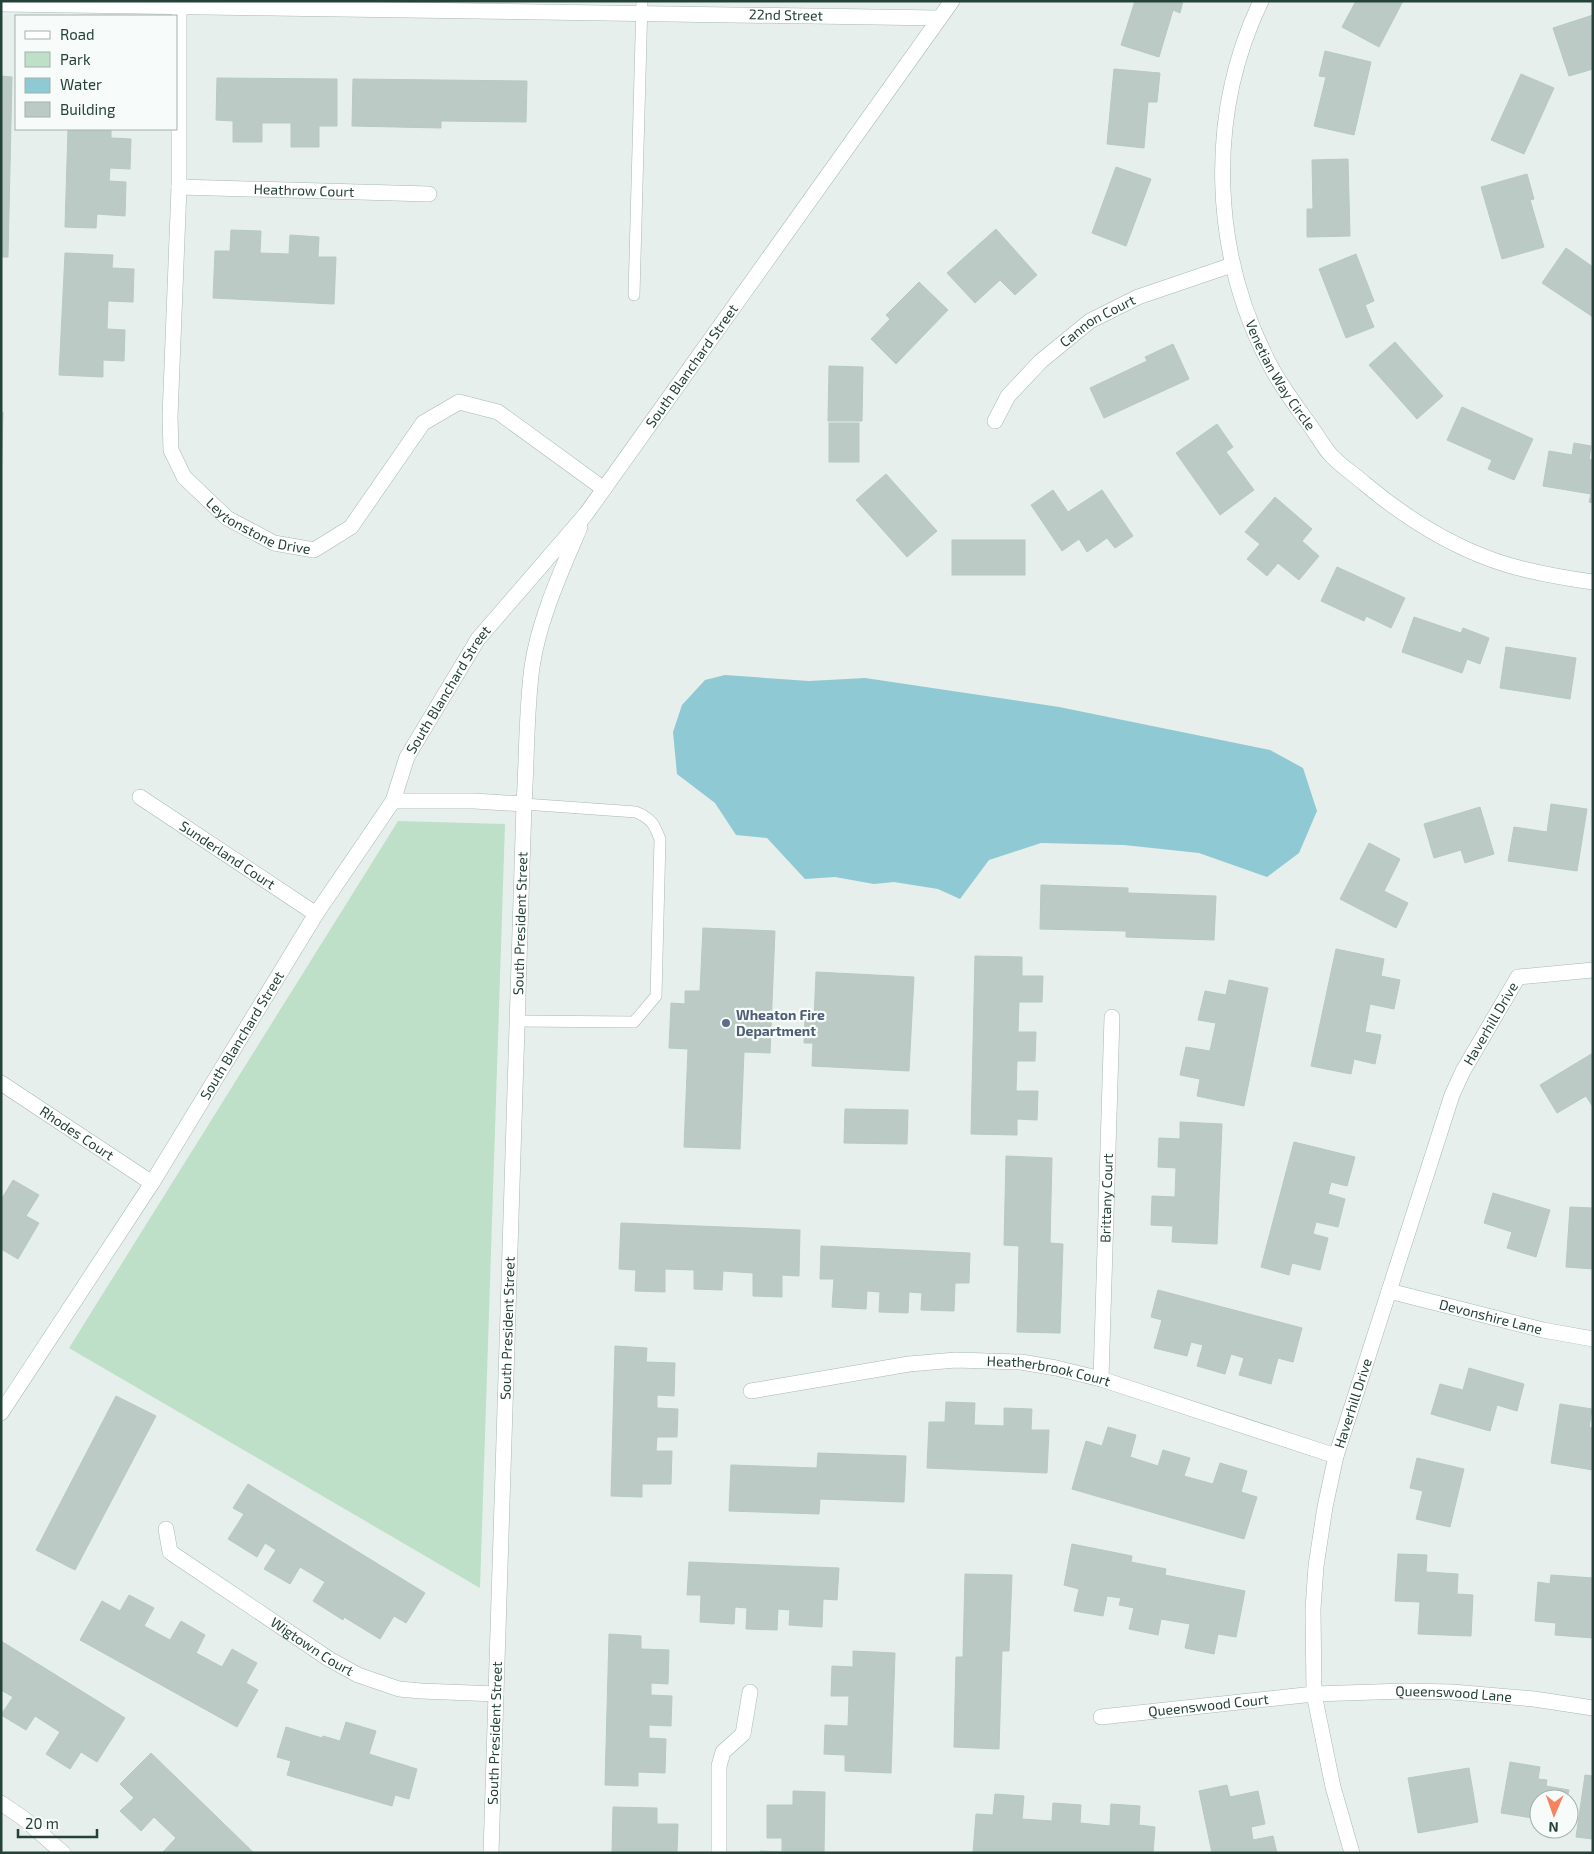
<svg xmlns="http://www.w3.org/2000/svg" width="1594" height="1854" font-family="'Exo 2',sans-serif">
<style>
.green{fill:#bfe0c8}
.water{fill:#8ec9d4}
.building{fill:#bbcac4;stroke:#b8c9c2}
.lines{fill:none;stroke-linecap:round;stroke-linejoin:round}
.lane-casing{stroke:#a8b8b2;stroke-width:12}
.street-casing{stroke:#a8b8b2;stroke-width:16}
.lane{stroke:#fff;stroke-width:11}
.street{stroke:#fff;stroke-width:15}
.service-dot{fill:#5c6f8a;stroke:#f7fbf9;stroke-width:2}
.labels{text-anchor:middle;stroke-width:4.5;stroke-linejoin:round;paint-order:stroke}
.street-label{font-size:14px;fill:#24423a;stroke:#f7fbf9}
.service-label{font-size:14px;font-weight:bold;fill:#4e5e75;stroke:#f7fbf9;text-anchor:start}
</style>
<rect width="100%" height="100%" fill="#e6efeb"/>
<polygon class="green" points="398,821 505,824 480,1588 69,1348"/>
<polygon class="water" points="725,675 809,681 865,678 1059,707 1270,750 1303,768 1317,811 1299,853 1267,877 1199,853 1124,845 1041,843 989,860 960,899 938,889 894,882 874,884 835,877 805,879 767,838 736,835 715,803 677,774 673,732 682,705 705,680"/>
<g class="building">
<polygon points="1135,1 1183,1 1180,13 1173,10 1159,57 1121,45"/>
<polygon points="1356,1 1403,1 1379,47 1342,27"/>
<polygon points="1593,15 1593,69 1569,76 1553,28"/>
<polygon points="1325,51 1371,62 1354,135 1314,126 1326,77 1319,76"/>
<polygon points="1114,69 1160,73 1157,102 1148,102 1144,148 1107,144"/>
<polygon points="1521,74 1554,88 1524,154 1491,140"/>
<polygon points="1,76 12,77 8,257 1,257"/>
<polygon points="217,78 337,79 337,126 319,126 319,147 291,147 291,123 262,123 262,142 233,142 233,121 216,120"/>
<polygon points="353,79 527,81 526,122 441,121 441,128 352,126"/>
<polygon points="68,129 111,129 111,138 131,139 130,169 110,168 109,181 126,182 125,216 97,214 96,228 65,227"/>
<polygon points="1348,159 1350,236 1307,237 1307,209 1313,209 1312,160"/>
<polygon points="1116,167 1151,179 1126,246 1092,233"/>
<polygon points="1527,174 1534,199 1530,200 1544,247 1502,259 1481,187"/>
<polygon points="996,229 1037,275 1015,295 1000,280 975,303 947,273"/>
<polygon points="231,230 261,231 260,253 289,254 290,235 319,237 318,257 336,257 334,304 213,298 215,251 230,251"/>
<polygon points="1566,248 1593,267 1593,317 1542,283"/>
<polygon points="65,253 113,255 112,268 134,269 133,302 108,301 107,329 125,330 124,361 103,360 103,377 59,375"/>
<polygon points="1356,254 1374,301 1365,305 1374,327 1346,338 1319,269"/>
<polygon points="919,282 948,310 896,364 871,339 890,319 886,315"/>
<polygon points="1395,342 1443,396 1417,419 1369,365"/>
<polygon points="1173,344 1189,379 1104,418 1090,388 1147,361 1145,357"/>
<polygon points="829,366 863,367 862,421 828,421"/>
<polygon points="1462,407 1533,439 1514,480 1488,469 1492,460 1447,440"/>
<polygon points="1,412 3,412 1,485"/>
<rect x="829" y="423" width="30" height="39"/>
<polygon points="1217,424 1233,447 1226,452 1254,490 1220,515 1176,453"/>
<polygon points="1574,443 1591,446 1589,459 1593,460 1593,503 1589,502 1591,494 1543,486 1549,451 1572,455"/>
<polygon points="886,474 937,531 907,557 856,500"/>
<polygon points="1053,490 1068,512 1102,490 1133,536 1115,548 1107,538 1087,552 1079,539 1062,551 1031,505"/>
<polygon points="1275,497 1312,529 1302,541 1319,556 1299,580 1278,563 1267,576 1247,559 1260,544 1245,532"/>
<rect x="952" y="540" width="73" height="35"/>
<polygon points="1337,567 1405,598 1391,628 1366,616 1364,621 1321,601"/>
<polygon points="1414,617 1461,633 1463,628 1489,638 1480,664 1467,659 1462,673 1402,652"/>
<polygon points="1506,647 1576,658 1570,699 1500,688"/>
<polygon points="1551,804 1587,809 1577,871 1508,861 1514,827 1547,832"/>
<polygon points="1480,807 1494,854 1465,863 1461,850 1434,858 1424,824"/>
<polygon points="1369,843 1400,859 1384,891 1408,903 1396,928 1340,899"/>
<polygon points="1041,885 1128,888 1128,893 1216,896 1214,940 1126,937 1126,931 1040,929"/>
<polygon points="703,928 775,931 770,1053 744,1052 740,1149 684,1147 688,1049 669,1048 671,1003 685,1004 685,991 700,991"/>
<polygon points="1336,949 1384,959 1381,976 1400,980 1394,1009 1370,1004 1365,1032 1381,1035 1375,1064 1354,1059 1351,1074 1311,1066"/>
<polygon points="975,956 1022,957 1022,976 1043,976 1042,1002 1019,1002 1018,1032 1036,1032 1035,1061 1017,1061 1016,1091 1038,1091 1037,1120 1017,1119 1017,1135 971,1134"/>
<polygon points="816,972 914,977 909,1071 812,1066 813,1043 804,1043 805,1020 814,1020"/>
<polygon points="1229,980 1268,988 1244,1106 1197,1096 1200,1079 1180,1075 1186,1047 1210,1051 1216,1023 1198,1020 1205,991 1226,995"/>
<polygon points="1593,1053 1593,1107 1586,1096 1557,1113 1540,1085"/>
<polygon points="845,1109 908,1110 907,1144 844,1143"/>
<polygon points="1180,1122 1222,1124 1217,1244 1172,1242 1173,1226 1151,1225 1152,1196 1175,1197 1176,1168 1158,1167 1159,1138 1180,1139"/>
<polygon points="1294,1142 1355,1157 1347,1186 1331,1182 1328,1194 1345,1199 1338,1227 1316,1222 1313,1234 1328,1238 1320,1270 1292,1263 1289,1275 1261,1267"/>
<polygon points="1006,1156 1052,1158 1050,1243 1063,1244 1060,1333 1017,1332 1019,1246 1004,1245"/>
<polygon points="13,1180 39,1195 26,1216 39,1223 18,1259 1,1249 1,1200"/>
<polygon points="1493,1193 1550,1210 1536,1257 1507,1248 1512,1232 1484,1223"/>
<polygon points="1570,1207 1593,1208 1593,1269 1566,1267"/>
<polygon points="621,1223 800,1230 799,1276 782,1275 782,1297 753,1296 753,1273 723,1271 722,1290 694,1289 694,1270 665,1269 665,1292 635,1291 636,1270 619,1269"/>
<polygon points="821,1246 970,1253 969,1283 955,1283 954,1311 921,1310 922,1293 909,1292 908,1313 879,1312 880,1292 867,1291 866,1309 832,1307 834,1279 820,1279"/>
<polygon points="1158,1290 1302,1328 1293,1362 1278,1358 1271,1384 1239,1375 1244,1358 1231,1354 1225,1374 1197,1366 1203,1345 1191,1342 1187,1356 1154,1348 1162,1320 1151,1317"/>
<polygon points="615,1346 647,1348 646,1362 675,1363 674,1396 657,1395 657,1408 678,1409 677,1437 657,1437 656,1451 672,1451 671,1484 642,1484 642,1497 611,1496"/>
<polygon points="1469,1368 1524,1384 1517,1411 1497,1405 1490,1431 1431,1414 1440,1384 1463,1390"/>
<polygon points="116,1396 156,1416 75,1570 36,1550"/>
<polygon points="946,1402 975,1403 974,1425 1004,1426 1004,1408 1032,1409 1031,1430 1049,1430 1047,1473 927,1468 929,1422 945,1422"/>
<polygon points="1560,1404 1592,1409 1589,1427 1593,1428 1593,1470 1551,1463"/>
<polygon points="1108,1427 1136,1435 1130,1457 1158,1466 1163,1450 1190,1458 1184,1476 1213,1484 1220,1463 1247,1471 1241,1492 1257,1497 1244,1539 1072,1489 1086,1441 1102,1446"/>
<polygon points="818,1453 906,1456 904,1502 820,1499 819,1514 729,1511 731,1465 817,1468"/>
<polygon points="1417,1458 1464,1469 1450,1527 1416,1519 1423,1491 1410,1488"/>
<polygon points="248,1484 425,1593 406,1623 394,1616 380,1639 344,1617 343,1620 313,1601 325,1582 300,1567 290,1584 264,1569 276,1550 265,1543 257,1557 228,1539 244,1514 233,1508"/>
<polygon points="1072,1544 1132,1556 1131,1562 1166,1569 1165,1575 1245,1591 1236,1637 1218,1634 1214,1654 1185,1648 1190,1624 1161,1619 1158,1635 1129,1629 1134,1608 1119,1605 1121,1598 1107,1596 1103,1616 1074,1611 1079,1589 1064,1585"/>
<polygon points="1398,1554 1427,1555 1426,1572 1458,1574 1457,1594 1473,1595 1471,1636 1418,1634 1420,1602 1395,1601"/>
<polygon points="689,1562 839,1568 837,1600 823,1599 822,1627 789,1625 790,1610 778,1609 777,1630 746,1629 747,1608 735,1607 734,1624 700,1622 701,1595 687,1595"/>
<polygon points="965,1574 1012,1575 1009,1651 1002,1651 999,1749 954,1747 956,1657 963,1657"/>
<polygon points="1551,1575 1593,1578 1593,1638 1555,1635 1556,1623 1535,1621 1538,1582 1550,1584"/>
<polygon points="129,1595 154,1608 144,1626 170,1640 181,1621 205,1635 196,1653 222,1667 232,1649 257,1663 246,1683 258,1690 237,1727 80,1640 102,1601 120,1611"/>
<polygon points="609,1634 641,1636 641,1649 669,1650 668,1684 651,1683 651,1695 672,1696 671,1726 649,1725 649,1738 666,1739 665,1773 638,1772 638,1786 605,1785"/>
<polygon points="1,1641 125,1718 97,1762 81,1752 70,1769 46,1754 60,1732 35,1716 26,1730 1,1715 13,1697 1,1690"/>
<polygon points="853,1651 895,1653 891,1773 845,1771 845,1755 824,1754 825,1725 848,1726 849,1696 831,1696 832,1666 853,1667"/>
<polygon points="346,1722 376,1731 369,1754 417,1769 409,1799 395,1795 392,1806 287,1775 291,1761 277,1757 286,1727 322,1738 323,1736 340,1741"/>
<polygon points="151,1753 254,1853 162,1853 176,1838 154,1817 141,1831 120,1811 134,1798 120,1784"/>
<polygon points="1510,1762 1540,1767 1538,1779 1547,1780 1546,1786 1569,1790 1567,1799 1539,1799 1539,1819 1501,1813"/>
<polygon points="1469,1768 1478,1822 1418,1833 1408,1778"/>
<polygon points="1585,1775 1593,1776 1593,1839 1576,1837"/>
<polygon points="1227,1785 1230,1797 1258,1791 1265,1824 1251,1827 1253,1840 1273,1836 1277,1853 1212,1853 1199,1791"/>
<polygon points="793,1791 825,1792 824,1853 760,1853 760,1851 782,1852 782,1838 767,1838 767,1805 793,1805"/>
<polygon points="995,1794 1024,1796 1022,1819 1052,1821 1053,1803 1081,1805 1080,1823 1110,1826 1111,1804 1140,1806 1139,1825 1155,1827 1153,1853 973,1853 976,1814 993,1815"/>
<polygon points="613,1807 657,1808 657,1824 678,1824 677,1853 612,1853"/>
</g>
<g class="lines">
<g class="lane-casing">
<g id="lane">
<polyline points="634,295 642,1"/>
<path d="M 518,1021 L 634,1022 L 656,996 L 660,839 C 654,824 652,819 636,812 L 524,804"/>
</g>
</g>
<g class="street-casing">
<g id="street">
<path id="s1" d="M 179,1 L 179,187 L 170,417 L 171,450 L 184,477 L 227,518 L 274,543 L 314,550 L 351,527 L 423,423 L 459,402 L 498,412 L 604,489"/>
<path id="s2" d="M 1261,1 C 1206,116 1211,253 1270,365 C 1281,386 1295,405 1309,424 C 1316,434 1322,444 1329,453 C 1339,465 1354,474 1365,484 C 1407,519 1455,549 1508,565 C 1536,573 1564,578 1593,582"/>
<path id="s3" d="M 1,4 C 314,10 627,11 939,18"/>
<path id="s4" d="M 179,187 L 429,194"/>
<path id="s5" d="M 995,421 L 1008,396 L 1041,361 L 1090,321 L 1138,297 L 1232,265"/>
<path id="s6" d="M 140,797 L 316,914"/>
<polyline points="393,801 474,801 524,804"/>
<path id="s7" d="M 1,1083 L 152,1183"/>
<path id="s8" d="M 1389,1291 L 1543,1330 L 1593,1339"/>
<path id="s9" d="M 1101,1379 L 1112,1017"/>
<path id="s10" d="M 751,1391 L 909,1364 L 956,1360 L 1021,1362 L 1056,1368 L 1101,1379 L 1336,1456"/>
<path id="s11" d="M 1,1413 L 152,1183 L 316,914 L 393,801 L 407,757 L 478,639 L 586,514 L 952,1"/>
<path id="s12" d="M 166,1529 L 170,1552 L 329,1659 L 358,1675 L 399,1689 L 421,1691 L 496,1694"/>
<path id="s13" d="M 1101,1717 L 1314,1694 L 1405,1691 L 1452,1692 L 1534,1699 L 1593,1708"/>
<polyline points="1,1803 23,1818 63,1853"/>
<path id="s14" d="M 491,1853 L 524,804 C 527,759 526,712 532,667 C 539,619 561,572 580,527"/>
<polyline points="719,1853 719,1766 723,1752 743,1734 750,1692"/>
<path id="s15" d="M 1352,1853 L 1333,1787 L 1314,1694 L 1313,1609 L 1316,1566 L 1325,1507 L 1336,1456 L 1452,1095 L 1463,1071 L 1518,977 L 1593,970"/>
</g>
</g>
<use href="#lane" class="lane"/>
<use href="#street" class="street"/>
</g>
<circle class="service-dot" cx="726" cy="1023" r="5"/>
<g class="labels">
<g class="street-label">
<text dy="5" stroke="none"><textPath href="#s3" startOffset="785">22nd Street</textPath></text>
<text dy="5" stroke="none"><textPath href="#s4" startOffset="125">Heathrow Court</textPath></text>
<text dy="5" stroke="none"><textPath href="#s5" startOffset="146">Cannon Court</textPath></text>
<text dy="5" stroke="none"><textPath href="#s11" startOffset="1258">South Blanchard Street</textPath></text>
<text dy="5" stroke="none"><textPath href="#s2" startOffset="391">Venetian Way Circle</textPath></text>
<text dy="5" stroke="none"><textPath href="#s1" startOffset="571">Leytonstone Drive</textPath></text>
<text dy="5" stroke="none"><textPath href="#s11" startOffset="852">South Blanchard Street</textPath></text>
<text dy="5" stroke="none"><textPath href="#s6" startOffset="105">Sunderland Court</textPath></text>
<text dy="5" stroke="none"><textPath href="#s14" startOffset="930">South President Street</textPath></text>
<text dy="5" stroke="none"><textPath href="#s15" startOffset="864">Haverhill Drive</textPath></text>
<text dy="5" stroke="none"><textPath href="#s11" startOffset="448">South Blanchard Street</textPath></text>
<text dy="5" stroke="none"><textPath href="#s7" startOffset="91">Rhodes Court</textPath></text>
<text dy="5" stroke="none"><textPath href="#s9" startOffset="181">Brittany Court</textPath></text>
<text dy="5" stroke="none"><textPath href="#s8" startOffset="105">Devonshire Lane</textPath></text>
<text dy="5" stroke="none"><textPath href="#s14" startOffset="525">South President Street</textPath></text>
<text dy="5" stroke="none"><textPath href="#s10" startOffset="301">Heatherbrook Court</textPath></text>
<text dy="5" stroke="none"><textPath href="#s15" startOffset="459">Haverhill Drive</textPath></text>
<text dy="5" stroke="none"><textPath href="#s12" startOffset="194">Wigtown Court</textPath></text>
<text dy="5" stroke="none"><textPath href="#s13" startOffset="354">Queenswood Lane</textPath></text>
<text dy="5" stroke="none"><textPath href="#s13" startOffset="108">Queenswood Court</textPath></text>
<text dy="5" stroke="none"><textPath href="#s14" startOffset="120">South President Street</textPath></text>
</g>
<g class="service-label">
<text x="736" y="1020">Wheaton Fire<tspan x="736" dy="16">Department</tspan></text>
</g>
</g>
<rect width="1594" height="1854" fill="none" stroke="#24423a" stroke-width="5"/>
<rect x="15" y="15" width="162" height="115" fill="#f7fbf9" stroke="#a3b1ad"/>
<rect x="25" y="31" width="25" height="8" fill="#ffffff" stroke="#a3b1ad"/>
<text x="60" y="40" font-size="15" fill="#24423a">Road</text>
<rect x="25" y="52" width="25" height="15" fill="#bfe0c8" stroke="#a3b1ad"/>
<text x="60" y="65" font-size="15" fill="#24423a">Park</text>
<rect x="25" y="78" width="25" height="15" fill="#8ec9d4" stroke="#a3b1ad"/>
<text x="60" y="90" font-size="15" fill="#24423a">Water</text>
<rect x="25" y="102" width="25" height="15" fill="#bbcac4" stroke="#a3b1ad"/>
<text x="60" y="115" font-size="15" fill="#24423a">Building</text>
<g transform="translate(1554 1814) rotate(182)"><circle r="24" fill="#f7fbf9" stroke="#a3b1ad"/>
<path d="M0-4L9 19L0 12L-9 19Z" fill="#f4845f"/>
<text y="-8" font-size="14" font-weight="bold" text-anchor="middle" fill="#24423a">N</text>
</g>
<path d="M18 1829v8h79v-8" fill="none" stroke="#24423a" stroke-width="2.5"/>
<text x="25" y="1829" font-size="15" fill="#24423a" stroke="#f7fbf9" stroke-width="4" paint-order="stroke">20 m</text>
</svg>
